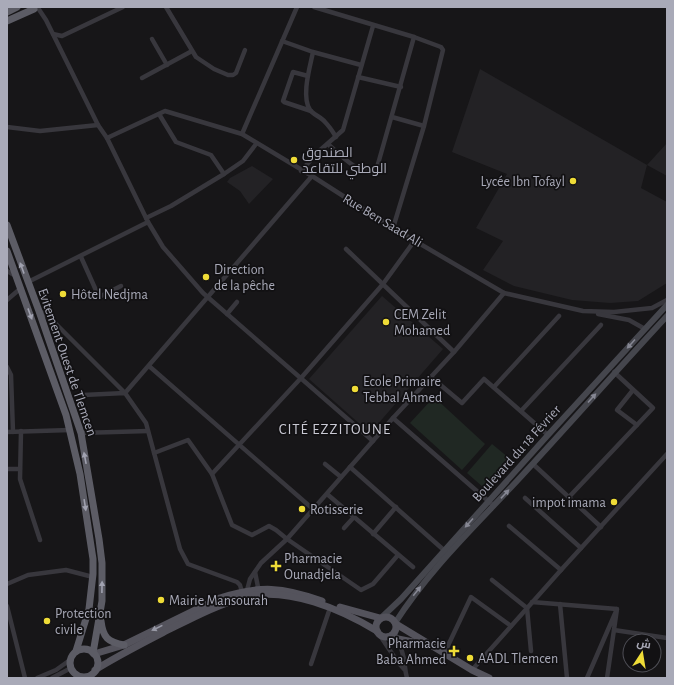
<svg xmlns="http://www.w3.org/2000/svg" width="674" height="685" font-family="'Alegreya Sans',Cairo,sans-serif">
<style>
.built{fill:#232225}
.green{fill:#202823}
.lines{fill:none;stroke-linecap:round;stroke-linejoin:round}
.minor{stroke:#38373d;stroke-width:4.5}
.secondary{stroke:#45464d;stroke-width:6}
.primary{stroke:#54535c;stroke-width:7}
.trunk{stroke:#5c5c65;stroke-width:7}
.oneway{fill:#a1a2b0}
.oneway2{fill:#868793}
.oneway3{fill:#9899a6}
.poi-dot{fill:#efdc37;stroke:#121113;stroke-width:1.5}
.labels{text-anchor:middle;stroke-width:3.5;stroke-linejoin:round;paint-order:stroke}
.poi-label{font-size:14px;fill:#a9aab8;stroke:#121113;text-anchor:start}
.street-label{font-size:14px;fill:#a9aab8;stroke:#121113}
.neighbourhood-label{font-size:15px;letter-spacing:1px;fill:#cacad4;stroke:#121113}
</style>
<rect width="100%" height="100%" fill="#171618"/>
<g class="built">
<polygon points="480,69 647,165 667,143 667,176 647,165 641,188 667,202 667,283 638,301 610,303 572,300 514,286 483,270 503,241 476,228 507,174 452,152"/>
<polygon points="252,166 273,179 249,204 240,191 227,182 230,178"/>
<polygon points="382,296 443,349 370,433 309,379"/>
</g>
<g class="green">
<polygon points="434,397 485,444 462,470 410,423"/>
<polygon points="492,444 509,458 483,487 467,473"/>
</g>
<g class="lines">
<g class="minor">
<polyline points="166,7 196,57 214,69 228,75 233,75 236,73 245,50"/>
<polyline points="314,7 414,37 441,47 443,50 424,126 393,228"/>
<polyline points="38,8 46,20 98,125 107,138 148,222 163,247 203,293 373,441"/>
<polyline points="53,34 62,36 123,7"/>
<polyline points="152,39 167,65"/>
<polyline points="282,41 313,52 361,65"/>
<path d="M 313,52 C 310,67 301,96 310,110 C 314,115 321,117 325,122 C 329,126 333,132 336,137"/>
<polyline points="308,76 293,72 283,101 284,102 311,111"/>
<polyline points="358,77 401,87"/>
<polyline points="142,78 192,51"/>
<polyline points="159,114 176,142 211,155 224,174 243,161 256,144"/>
<polyline points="392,117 424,126"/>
<polyline points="7,127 40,131 98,125"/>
<polyline points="242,134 297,7"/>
<polyline points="107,138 165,111 242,134 312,176 393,228 504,293 583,311 614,312 652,308 667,300"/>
<path d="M 328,144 C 337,152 363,179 376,171 L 414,37"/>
<polyline points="301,171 318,152 343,130 373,26"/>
<polyline points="146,218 171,206 224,174"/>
<polyline points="346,249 454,352"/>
<polyline points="81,257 99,297 121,286"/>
<polyline points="7,271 16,276"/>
<polyline points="28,282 148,222"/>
<polyline points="7,300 21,288"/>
<polyline points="40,311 53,321 125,393 312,176"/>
<polyline points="227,314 237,302"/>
<polyline points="598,314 629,320 645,329"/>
<polyline points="149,366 314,510"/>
<polyline points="7,367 11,375 13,432"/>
<polyline points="431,377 462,403 484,379 548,435"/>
<polyline points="494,387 559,316"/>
<polyline points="633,390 617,410 637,425"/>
<polyline points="83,395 125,393 146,423 180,549 188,564 237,582 240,585 242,592"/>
<polyline points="521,411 601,325"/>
<polyline points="393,418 494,506"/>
<polyline points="21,431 20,479 40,540"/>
<polyline points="7,432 70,430"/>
<polyline points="81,433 148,431"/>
<polyline points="154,453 188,440 212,474"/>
<polyline points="325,464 341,477"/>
<polyline points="533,464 601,527"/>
<polyline points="350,467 446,552"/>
<polyline points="7,469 20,469"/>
<polyline points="327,494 413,567"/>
<polyline points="569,497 653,408 614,372"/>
<polyline points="525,498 581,548"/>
<polyline points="509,526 561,570"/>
<polyline points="344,528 354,517"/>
<polyline points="373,534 396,507"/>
<polyline points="398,555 373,584 361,590 287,539 276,530 269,526 252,535 232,525 212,474 301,378 383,284 415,240"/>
<polyline points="255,572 259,592"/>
<polyline points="492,580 527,608 531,651"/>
<polyline points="7,584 28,575 66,570 93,577"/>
<polyline points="246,594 250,579 261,563 287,539 393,418 454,352 504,293"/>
<polyline points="532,602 617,609"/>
<polyline points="560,604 567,678"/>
<polyline points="7,606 25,678"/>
<polyline points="614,630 667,638"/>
<path d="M 394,632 C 399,641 402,650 404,659 C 405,666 405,671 407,678"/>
<polyline points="379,634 397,661 404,669"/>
<polyline points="444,654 471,597 511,626"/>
<polyline points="311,664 330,608"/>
<polyline points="472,670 561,570 667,454"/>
<polyline points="37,678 56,670 70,660"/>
<polyline points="52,678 71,668"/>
<polyline points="587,678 617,609 607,678"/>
</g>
<g class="secondary">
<polyline points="382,617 401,599 548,435 667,305"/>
<path d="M 395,623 C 428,571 474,527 516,482 C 567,427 616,371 667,316"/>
</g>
<g class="primary">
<polyline points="340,607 380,618"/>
<circle cx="386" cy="627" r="10"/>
<polyline points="396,624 472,670 489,678"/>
<polyline points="388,637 423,644"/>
<path d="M 94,654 L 124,645 L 220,598 C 260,585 283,587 322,601"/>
<path d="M 95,670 C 119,655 145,642 170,629 C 194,617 219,604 245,597 C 288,586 342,610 377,631"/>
</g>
<g class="trunk">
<polyline points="7,12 17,7"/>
<polyline points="7,21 34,9"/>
<polyline points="7,225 39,311 81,433 99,539 102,563 102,601 93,653"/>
<polyline points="7,251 66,415 80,474 93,559 93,574 89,609 76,651"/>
<path d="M 101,621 C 103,638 108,642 124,645"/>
<circle cx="84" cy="663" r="14"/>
</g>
</g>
<defs><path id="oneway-solid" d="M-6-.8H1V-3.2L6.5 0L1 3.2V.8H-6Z"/></defs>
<g class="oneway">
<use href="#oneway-solid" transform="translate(22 268) rotate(-110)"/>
<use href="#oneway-solid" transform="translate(30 314) rotate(70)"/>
<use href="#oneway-solid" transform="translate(85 458) rotate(-101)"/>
<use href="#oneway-solid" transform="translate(85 505) rotate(81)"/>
<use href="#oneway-solid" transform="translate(102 587) rotate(-89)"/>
</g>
<g class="oneway2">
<use href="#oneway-solid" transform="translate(631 344) rotate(132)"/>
<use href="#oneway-solid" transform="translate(592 398) rotate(-48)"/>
<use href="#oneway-solid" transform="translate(505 494) rotate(-47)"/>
<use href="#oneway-solid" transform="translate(469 523) rotate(132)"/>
<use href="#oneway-solid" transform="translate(417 591) rotate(-51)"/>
</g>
<use class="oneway3" href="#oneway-solid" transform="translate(157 628) rotate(154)"/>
<g class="poi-dot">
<circle cx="294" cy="160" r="4"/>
<circle cx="573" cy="181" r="4"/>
<circle cx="206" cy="277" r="4"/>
<circle cx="63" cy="294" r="4"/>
<circle cx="386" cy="322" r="4"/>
<circle cx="355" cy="389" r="4"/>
<circle cx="614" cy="502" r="4"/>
<circle cx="302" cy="509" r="4"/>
<path d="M274 560h4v4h4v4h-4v4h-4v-4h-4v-4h4z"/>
<circle cx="161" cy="600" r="4"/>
<circle cx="47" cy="621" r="4"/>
<path d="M452 645h4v4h4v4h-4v4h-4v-4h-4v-4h4z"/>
<circle cx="470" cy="658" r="4"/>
</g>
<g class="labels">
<g class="poi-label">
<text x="302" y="157">الصندوق<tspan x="302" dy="16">الوطني للتقاعد</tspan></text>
<text x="565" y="186" text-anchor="end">Lycée Ibn Tofayl</text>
<text x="214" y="274">Direction<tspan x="214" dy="16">de la pêche</tspan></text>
<text x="71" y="299">Hôtel Nedjma</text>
<text x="394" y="319">CEM Zelit<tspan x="394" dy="16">Mohamed</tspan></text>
<text x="363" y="386">Ecole Primaire<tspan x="363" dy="16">Tebbal Ahmed</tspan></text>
<text x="606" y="507" text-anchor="end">impot imama</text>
<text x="310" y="514">Rotisserie</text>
<text x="284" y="563">Pharmacie<tspan x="284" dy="16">Ounadjela</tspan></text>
<text x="169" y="605">Mairie Mansourah</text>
<text x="55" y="618">Protection<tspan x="55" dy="16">civile</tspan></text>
<text x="446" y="648" text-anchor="end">Pharmacie<tspan x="446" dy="16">Baba Ahmed</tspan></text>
<text x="478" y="663">AADL Tlemcen</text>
</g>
<g class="street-label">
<text transform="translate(383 220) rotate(31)" y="5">Rue Ben Saad Ali</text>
<text transform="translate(68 362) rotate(71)" y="5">Evitement Ouest de Tlemcen</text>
<text transform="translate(516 453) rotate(-48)" y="5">Boulevard du 18 Février</text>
</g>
<g class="neighbourhood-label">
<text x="335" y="434">CITÉ EZZITOUNE</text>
</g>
</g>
<rect width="674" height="685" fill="none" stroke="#a9aab8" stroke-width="16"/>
<g transform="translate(642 653) rotate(12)"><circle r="19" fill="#121113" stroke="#4e4e55"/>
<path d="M0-3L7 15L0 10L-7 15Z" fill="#efdc37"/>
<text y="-6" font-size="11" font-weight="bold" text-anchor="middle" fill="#a9aab8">ش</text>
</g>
</svg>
